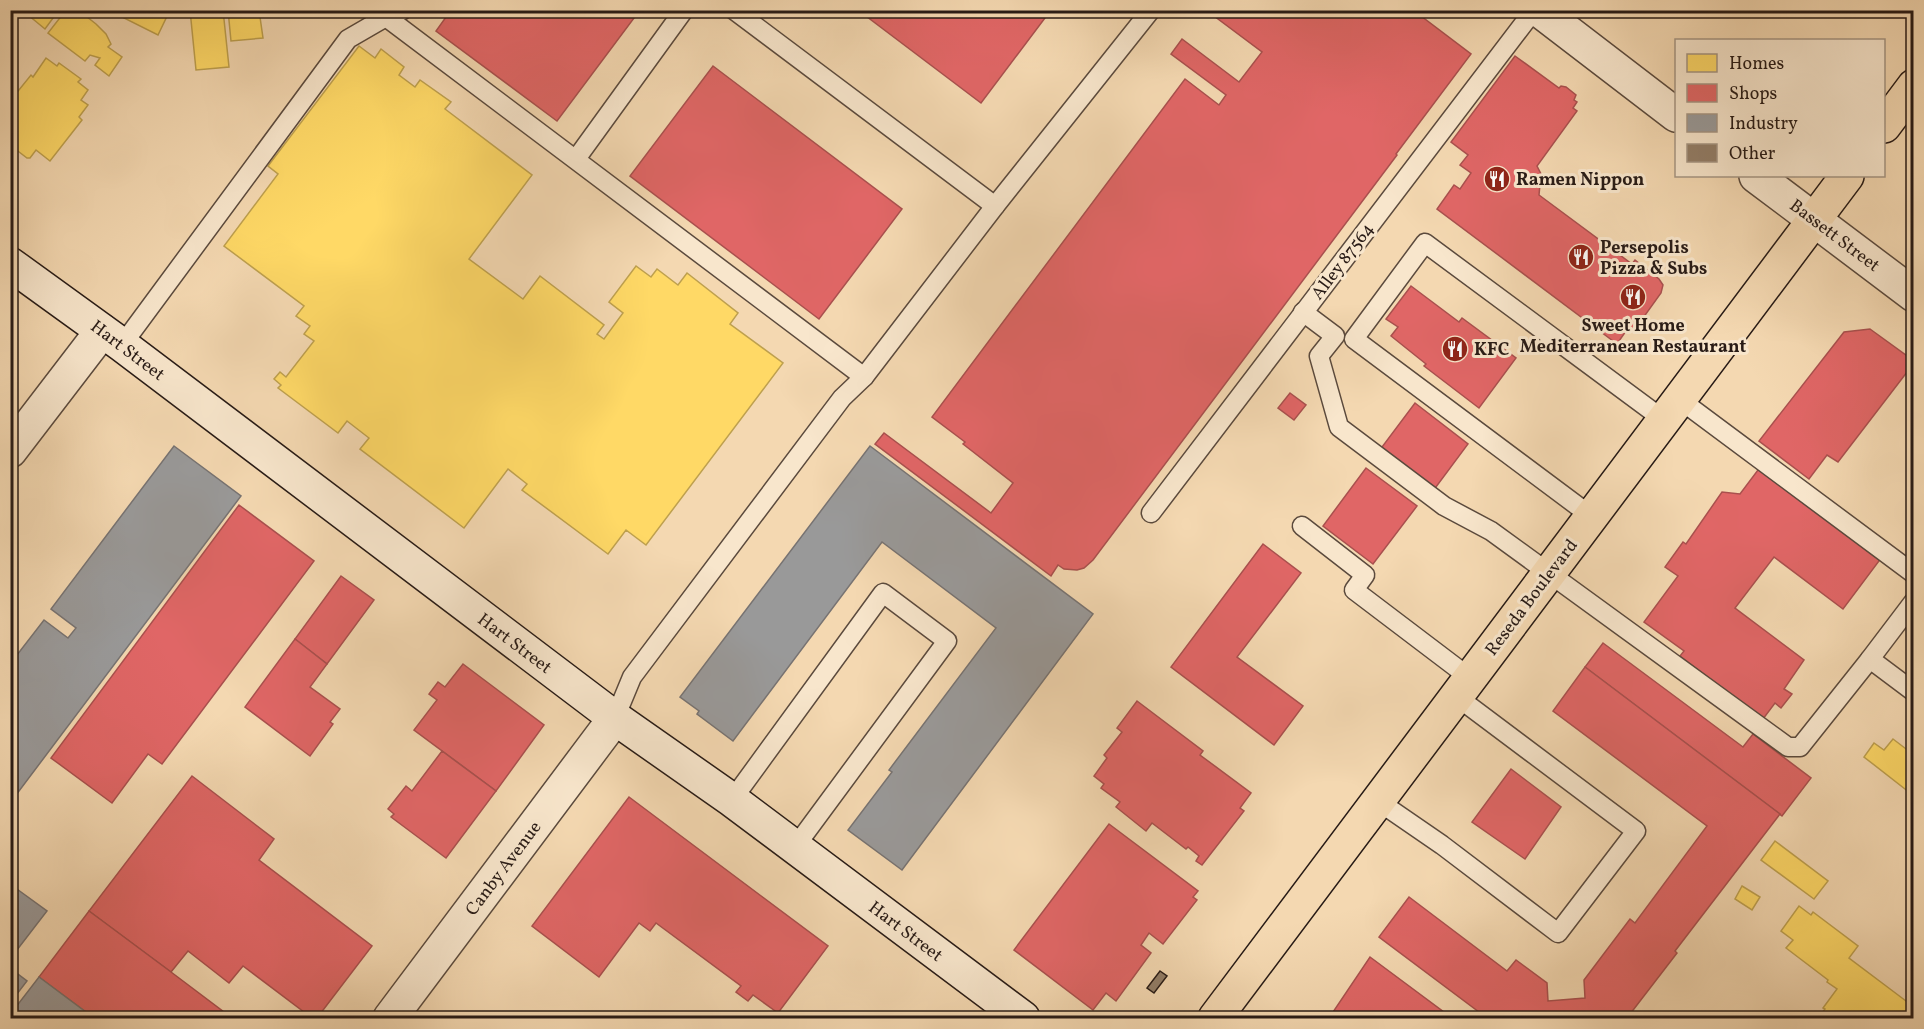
<svg xmlns="http://www.w3.org/2000/svg" width="1924" height="1029" font-family="Vollkorn,serif">
<style>
.homes{fill:#ffd966;stroke:#bea04e;stroke-width:1.5}
.shops{fill:#e06666;stroke:#a9504e;stroke-width:1.5}
.industry{fill:#999;stroke:#777372;stroke-width:1.5}
.building{fill:#927d67;stroke:#281b16;stroke-width:1.5}
.lines{fill:none;stroke-linecap:round;stroke-linejoin:round}
.lane-casing{stroke:#5b4a3d;stroke-width:21}
.street-casing{stroke:#5b4a3d;stroke-width:36}
.secondary-casing{stroke:#281b16;stroke-width:36}
.primary-casing{stroke:#281b16;stroke-width:36}
.lane{stroke:#f8e6cc;stroke-width:18}
.street{stroke:#f8e6cc;stroke-width:33}
.secondary{stroke:#f8e6cc;stroke-width:33}
.primary{stroke:#f4d8b1;stroke-width:33}
.labels{text-anchor:middle;stroke-width:6;stroke-linejoin:round;paint-order:stroke}
.poi-label{font-size:18px;font-weight:bold;fill:#281b16;stroke:#f8e6cc;text-anchor:start}
.street-label{font-size:18px;fill:#281b16;stroke:#f8e6cc}
</style>
<rect width="100%" height="100%" fill="#f4d8b1"/>
<filter id="stains"><feTurbulence type="fractalNoise" baseFrequency=".00333" numOctaves="4"/><feColorMatrix values="0 0 0 0 .2 0 0 0 0 .09 0 0 0 0 .02 0 0 0 .5 -.17"/></filter>
<radialGradient id="worn" r=".72"><stop offset=".6" stop-color="#630" stop-opacity="0"/><stop offset="1" stop-color="#630" stop-opacity=".3"/></radialGradient>
<g class="homes">
<polygon points="22,10 59,10 45,29"/>
<polygon points="66,10 78,10 96,24 106,34 111,44 108,47 122,57 109,76 95,65 100,58 90,55 85,61 48,33"/>
<polygon points="116,10 170,10 158,35 114,13"/>
<polygon points="190,10 223,10 229,67 196,70"/>
<polygon points="228,10 259,10 263,38 231,41"/>
<polygon points="359,46 375,58 381,49 404,67 399,75 415,87 420,80 451,102 445,109 532,175 469,259 523,299 540,276 604,325 597,334 604,339 623,313 609,302 636,266 651,277 657,269 678,285 687,273 738,313 730,324 783,363 646,545 626,530 608,554 522,490 527,484 508,469 464,528 360,449 369,438 347,421 338,433 278,388 281,385 274,379 280,372 286,377 314,341 304,334 310,326 296,316 304,306 224,246 278,174 268,166"/>
<polygon points="46,58 57,66 59,63 81,79 78,82 88,90 81,100 88,105 79,117 82,120 50,161 36,150 30,158 27,158 10,145 10,101 31,75 33,77"/>
<polygon points="1893,739 1914,755 1914,796 1864,757 1874,743 1884,750"/>
<polygon points="1775,841 1828,881 1814,899 1761,860"/>
<polygon points="1742,886 1760,897 1752,910 1735,899"/>
<polygon points="1799,906 1811,915 1813,912 1858,946 1849,958 1914,1007 1914,1018 1818,1018 1825,1009 1823,1008 1837,989 1827,982 1828,980 1786,948 1793,940 1781,931"/>
</g>
<g class="shops">
<polygon points="451,10 640,10 557,121 436,31"/>
<polygon points="858,10 1051,10 981,103"/>
<polygon points="1206,10 1413,10 1471,54 1396,154 1397,155 1093,560 1084,568 1077,570 1064,569 1058,565 1051,576 875,444 884,433 991,513 1013,483 963,444 965,442 932,417 1185,79 1219,105 1226,95 1171,54 1182,39 1239,82 1262,52"/>
<polygon points="1515,56 1559,88 1561,86 1566,87 1576,95 1574,100 1577,102 1573,108 1577,111 1537,166 1541,174 1539,195 1632,264 1635,260 1659,279 1663,285 1661,293 1633,332 1628,328 1617,344 1437,209 1454,185 1460,189 1471,173 1460,165 1468,155 1451,142"/>
<polygon points="713,66 902,209 819,319 630,176"/>
<polygon points="1411,286 1459,322 1462,318 1516,358 1479,408 1424,366 1426,364 1391,336 1398,327 1386,319"/>
<polygon points="1870,329 1914,361 1914,363 1838,462 1827,455 1809,479 1759,441 1844,332"/>
<polygon points="1290,393 1306,405 1294,420 1278,408"/>
<polygon points="1415,403 1468,444 1433,491 1379,451"/>
<polygon points="1761,466 1882,557 1843,609 1774,557 1735,608 1804,660 1784,689 1792,694 1781,708 1775,703 1763,719 1680,656 1684,651 1644,622 1678,576 1665,567 1683,542 1686,544 1722,492 1740,494"/>
<polygon points="1366,468 1417,506 1373,564 1323,526"/>
<polygon points="239,505 314,561 162,764 148,754 112,803 51,758"/>
<polygon points="1263,544 1301,573 1237,657 1303,706 1274,745 1171,667"/>
<polygon points="341,576 374,600 327,664 295,639"/>
<polygon points="295,639 327,664 310,687 340,709 330,722 333,724 310,756 245,707"/>
<polygon points="1603,643 1743,747 1753,734 1811,778 1782,816 1585,667"/>
<polygon points="463,664 544,725 496,791 414,730 437,700 429,694 438,682 445,687"/>
<polygon points="1585,667 1780,814 1675,951 1677,953 1627,1018 1487,1018 1379,937 1409,897 1507,971 1516,960 1547,983 1548,1001 1585,998 1584,980 1630,919 1635,923 1707,826 1553,711"/>
<polygon points="1137,701 1203,751 1200,755 1251,793 1240,808 1244,811 1202,865 1196,861 1199,856 1188,847 1186,849 1152,823 1146,831 1116,807 1120,802 1101,788 1104,784 1094,776 1107,758 1104,755 1122,732 1117,728"/>
<polygon points="442,751 496,791 446,858 391,817 394,814 388,809 406,786 412,791"/>
<polygon points="1511,769 1561,807 1525,859 1472,822"/>
<polygon points="192,776 274,839 259,860 372,946 317,1018 312,1018 243,966 229,983 188,951 171,972 89,911"/>
<polygon points="629,797 828,946 778,1013 753,995 748,1001 736,992 741,986 656,923 650,931 639,923 599,977 532,926"/>
<polygon points="1109,824 1198,891 1193,897 1197,900 1163,944 1149,933 1141,945 1151,953 1116,1001 1106,993 1093,1010 1014,950"/>
<polygon points="89,911 171,972 232,1018 94,1018 39,977"/>
<polygon points="1370,957 1452,1018 1341,1018 1333,1012"/>
</g>
<g class="industry">
<polygon points="174,446 241,496 10,803 10,664 44,620 68,638 76,628 51,609"/>
<polygon points="870,446 1093,614 902,870 848,830 892,772 889,770 996,628 882,542 733,741 697,714 699,711 680,697"/>
<polygon points="10,884 47,911 10,959"/>
<polygon points="10,968 27,981 10,1003"/>
<polygon points="39,977 94,1018 20,1018 12,1012"/>
</g>
<polygon class="building" points="1160,971 1167,976 1154,993 1147,988"/>
<g class="lines">
<g class="lane-casing">
<g id="lane">
<polyline points="734,10 995,206"/>
<polyline points="386,17 864,377"/>
<polyline points="576,159 684,10"/>
<polyline points="1303,312 1335,336 1319,356 1339,427 1444,506 1491,531 1788,747 1800,747 1870,659 1914,692"/>
<polyline points="122,345 348,39 386,17 403,10"/>
<polyline points="1679,399 1914,574"/>
<polyline points="1151,513 1534,10"/>
<polyline points="1591,516 1354,339 1425,243 1664,420"/>
<polyline points="1302,526 1365,575 1354,590 1470,678"/>
<polyline points="1870,659 1914,601"/>
<polyline points="615,718 632,677 842,398 864,377 995,206 1151,10"/>
<polyline points="732,800 883,593 947,641 795,847"/>
<polyline points="1378,801 1442,845 1558,933 1636,831 1456,696"/>
</g>
</g>
<g class="street-casing">
<g id="street">
<polyline points="1539,10 1676,115"/>
<polyline points="1756,176 1914,295"/>
<polyline points="10,451 102,331"/>
<polyline points="390,1018 615,718"/>
</g>
</g>
<g class="secondary-casing">
<polyline id="secondary" points="10,264 122,345 615,718 732,800 1023,1018"/>
</g>
<g class="primary-casing">
<g id="primary">
<polyline points="1884,126 1914,86"/>
<polyline points="1215,1018 1847,176"/>
</g>
</g>
<use href="#lane" class="lane"/>
<use href="#street" class="street"/>
<use href="#secondary" class="secondary"/>
<use href="#primary" class="primary"/>
</g>
<defs>
<g id="restaurant-disc" transform="scale(1.35)"><circle r="9.5" fill="#8f2418" stroke="#f8e6cc"/><path d="M-5-6h1v4h1v-4h1v4h1v-4h1v5L-1.5 .5V6h-2V.5L-5-1ZM5-6V6H3V1.5H1.5Q1.5-4 5-6Z" fill="#fff"/></g>
</defs>
<g fill-rule="evenodd">
<use href="#restaurant-disc" x="1497" y="179"/>
<use href="#restaurant-disc" x="1581" y="257"/>
<use href="#restaurant-disc" x="1633" y="297"/>
<use href="#restaurant-disc" x="1455" y="349"/>
</g>
<g class="labels">
<g class="poi-label">
<text x="1516" y="185">Ramen Nippon</text>
<text x="1600" y="253">Persepolis<tspan x="1600" dy="21">Pizza &amp; Subs</tspan></text>
<text x="1633" y="331" text-anchor="middle">Sweet Home<tspan x="1633" dy="21">Mediterranean Restaurant</tspan></text>
<text x="1474" y="355">KFC</text>
</g>
<g class="street-label">
<text transform="translate(1835 235) rotate(37)" y="6">Bassett Street</text>
<text transform="translate(1342 261) rotate(-53)" y="6">Alley 87564</text>
<text transform="translate(128 350) rotate(37)" y="6">Hart Street</text>
<text transform="translate(1531 597) rotate(-53)" y="6">Reseda Boulevard</text>
<text transform="translate(515 643) rotate(37)" y="6">Hart Street</text>
<text transform="translate(503 868) rotate(-53)" y="6">Canby Avenue</text>
<text transform="translate(906 931) rotate(37)" y="6">Hart Street</text>
</g>
</g>
<rect width="1924" height="1029" fill="none" stroke="#f4d8b1" stroke-width="36"/>
<rect x="12" y="12" width="1900" height="1005" fill="none" stroke="#281b16" stroke-width="3"/>
<rect x="18" y="18" width="1888" height="993" fill="none" stroke="#281b16" stroke-width="1.5"/>
<rect x="1675" y="39" width="210" height="138" fill="#f8e6cc" stroke="#a59583" stroke-width="1.5"/>
<rect x="1687" y="54" width="30" height="18" fill="#ffd966" stroke="#a59583" stroke-width="1.5"/>
<text x="1729" y="69" font-size="18" fill="#281b16">Homes</text>
<rect x="1687" y="84" width="30" height="18" fill="#e06666" stroke="#a59583" stroke-width="1.5"/>
<text x="1729" y="99" font-size="18" fill="#281b16">Shops</text>
<rect x="1687" y="114" width="30" height="18" fill="#999999" stroke="#a59583" stroke-width="1.5"/>
<text x="1729" y="129" font-size="18" fill="#281b16">Industry</text>
<rect x="1687" y="144" width="30" height="18" fill="#927d67" stroke="#a59583" stroke-width="1.5"/>
<text x="1729" y="159" font-size="18" fill="#281b16">Other</text>
<rect width="100%" height="100%" filter="url(#stains)"/>
<rect width="100%" height="100%" fill="url(#worn)"/>
</svg>
